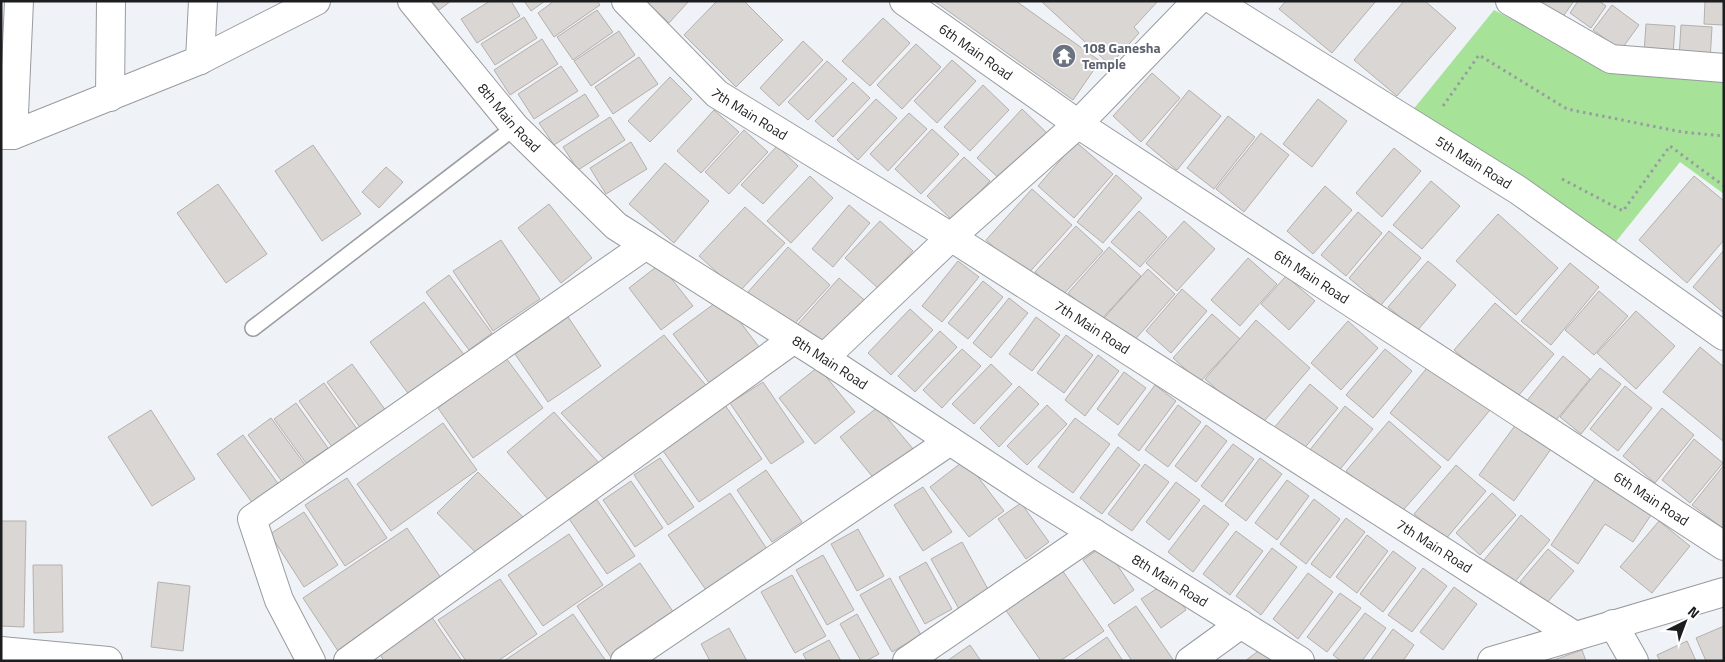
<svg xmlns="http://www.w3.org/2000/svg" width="1725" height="662" font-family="'Titillium Web',sans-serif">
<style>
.green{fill:#a6e298}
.building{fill:#dad6d3;stroke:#b5b0ad}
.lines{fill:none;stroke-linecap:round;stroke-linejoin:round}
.lane-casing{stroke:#989b9f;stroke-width:18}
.street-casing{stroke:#989b9f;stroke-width:30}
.path{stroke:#9a9ca0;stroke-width:3;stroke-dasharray:2.5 4;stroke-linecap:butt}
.lane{stroke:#fff;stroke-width:15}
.street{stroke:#fff;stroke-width:28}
.labels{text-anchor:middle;stroke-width:4;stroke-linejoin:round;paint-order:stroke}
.worship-label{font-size:14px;font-weight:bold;fill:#5b616d;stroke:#fff;text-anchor:start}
.street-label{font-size:14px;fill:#1c1d1f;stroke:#fff}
</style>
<rect width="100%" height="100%" fill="#eff2f6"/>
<polygon class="green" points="1494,10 1607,68 1724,80 1724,194 1680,162 1614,244 1412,111"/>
<g class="building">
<polygon points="432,1 451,1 439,10"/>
<polygon points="490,1 511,1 520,16 477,43 461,19"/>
<polygon points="524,1 545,1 531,11"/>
<polygon points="554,1 597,1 600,5 554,37 538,13"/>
<polygon points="646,1 689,1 669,23"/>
<polygon points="717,1 744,1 783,40 736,87 684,35"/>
<polygon points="934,1 1016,1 1100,61 1073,100"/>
<polygon points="1041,1 1158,1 1134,27 1139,33 1110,65"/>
<polygon points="1286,1 1376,1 1332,53 1279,9"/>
<polygon points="1404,1 1425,1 1456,28 1397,96 1354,60"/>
<polygon points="1542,1 1574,1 1562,18 1540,3"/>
<polygon points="1578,1 1599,1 1606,6 1591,28 1570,13"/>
<polygon points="1705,1 1724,1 1724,25 1704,24"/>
<polygon points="1612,5 1639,25 1621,50 1593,30"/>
<polygon points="597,10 613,32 573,60 557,37"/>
<polygon points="524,17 537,38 495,65 481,44"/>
<polygon points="883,18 910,43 870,86 842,61"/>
<polygon points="1646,24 1675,26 1673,55 1644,53"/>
<polygon points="1681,25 1712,27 1710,61 1679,58"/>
<polygon points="619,31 635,55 591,86 574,61"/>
<polygon points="542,39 558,64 510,95 494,70"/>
<polygon points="803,41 823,60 779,106 760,88"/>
<polygon points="916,44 941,67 902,109 877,85"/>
<polygon points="639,57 658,84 613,114 595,87"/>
<polygon points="952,60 976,81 937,123 914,101"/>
<polygon points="827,61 847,79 808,120 788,102"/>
<polygon points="561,66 578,91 534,119 518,94"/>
<polygon points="1152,73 1180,98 1141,142 1113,116"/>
<polygon points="670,77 692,99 650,142 628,121"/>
<polygon points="853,82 870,98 833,137 815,121"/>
<polygon points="983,85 1009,110 970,151 944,127"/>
<polygon points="1189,90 1221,116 1177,170 1146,144"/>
<polygon points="585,94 599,116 554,145 539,123"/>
<polygon points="876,99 897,118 858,160 837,140"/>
<polygon points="1318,99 1347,121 1312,167 1283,144"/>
<polygon points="1022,109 1047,133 1003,182 977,158"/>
<polygon points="714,110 739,132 701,173 677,151"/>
<polygon points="909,113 927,129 888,171 870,154"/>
<polygon points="1228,116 1255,137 1214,189 1187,168"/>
<polygon points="610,117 625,140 578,170 563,147"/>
<polygon points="932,129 959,154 921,194 895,169"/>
<polygon points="744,130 768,152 729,194 705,172"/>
<polygon points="1261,133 1289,155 1244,212 1216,189"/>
<polygon points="631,142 647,169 606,194 590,168"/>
<polygon points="1076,142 1113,174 1074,218 1038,186"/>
<polygon points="313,145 361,214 322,241 275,171"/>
<polygon points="777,146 798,166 763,204 741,185"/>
<polygon points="1394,148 1421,171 1382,217 1356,193"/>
<polygon points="964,157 990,181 953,221 927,196"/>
<polygon points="665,163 709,201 674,243 629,204"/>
<polygon points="386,167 403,182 379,208 362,192"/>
<polygon points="1116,175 1142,198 1103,243 1077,222"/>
<polygon points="810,176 833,198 791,243 767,221"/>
<polygon points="1694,176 1724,201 1724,240 1687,283 1639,240"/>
<polygon points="1431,181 1460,206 1422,249 1393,225"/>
<polygon points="218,184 267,254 226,283 177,213"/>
<polygon points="1325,186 1352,210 1313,254 1287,231"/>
<polygon points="1032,189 1072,225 1026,276 986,240"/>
<polygon points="549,204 592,258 561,283 518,228"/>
<polygon points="849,205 870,223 833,267 812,249"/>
<polygon points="745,207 785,243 739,292 699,256"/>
<polygon points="1139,211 1167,237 1140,267 1111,242"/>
<polygon points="1358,212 1382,233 1346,276 1321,255"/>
<polygon points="1498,214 1558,268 1516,315 1456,261"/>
<polygon points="880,221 913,251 879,289 845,258"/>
<polygon points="1184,221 1215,249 1177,291 1146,263"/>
<polygon points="1076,226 1103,251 1062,296 1035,272"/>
<polygon points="1389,231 1421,258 1381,305 1349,278"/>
<polygon points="501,240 540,299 493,331 453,271"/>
<polygon points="788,247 830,285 789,330 748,292"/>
<polygon points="1109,247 1141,276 1100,321 1068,293"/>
<polygon points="1724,250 1724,313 1693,287"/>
<polygon points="1248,258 1277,284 1240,326 1211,300"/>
<polygon points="958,261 979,277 942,322 922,306"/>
<polygon points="1428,261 1456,285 1417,331 1388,307"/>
<polygon points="1570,263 1599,287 1551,345 1521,321"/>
<polygon points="660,264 693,306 661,330 629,288"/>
<polygon points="1148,269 1175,294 1132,343 1104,318"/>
<polygon points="449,275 492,333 469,350 426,292"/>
<polygon points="1286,276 1315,301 1289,330 1261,304"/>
<polygon points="839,278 869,304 826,352 797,325"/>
<polygon points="983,281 1003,297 968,339 948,323"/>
<polygon points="1182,289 1207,311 1171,353 1146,331"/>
<polygon points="1599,291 1628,316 1594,355 1565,330"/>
<polygon points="722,298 759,347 710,384 673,334"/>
<polygon points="1009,298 1028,313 991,358 973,343"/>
<polygon points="424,302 465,356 410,396 370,342"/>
<polygon points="1495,303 1554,354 1513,402 1454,350"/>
<polygon points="910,309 933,330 891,375 868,353"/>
<polygon points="1636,311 1675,346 1636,389 1597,353"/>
<polygon points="1212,314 1240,339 1200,382 1173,358"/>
<polygon points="568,317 601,366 548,402 515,354"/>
<polygon points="1036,317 1060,335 1032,371 1009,354"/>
<polygon points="1256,320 1310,368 1259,427 1205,379"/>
<polygon points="1348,321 1378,348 1341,390 1311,363"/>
<polygon points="940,331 957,347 915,392 898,376"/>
<polygon points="664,335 709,389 606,461 561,413"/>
<polygon points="1066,335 1093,355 1064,393 1037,373"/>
<polygon points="1700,347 1724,367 1723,441 1663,392"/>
<polygon points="962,349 981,366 942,408 923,390"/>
<polygon points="1385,349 1412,371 1373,418 1346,395"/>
<polygon points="1098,355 1119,371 1085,416 1065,400"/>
<polygon points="1563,356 1590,379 1552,425 1525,403"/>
<polygon points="506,358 543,408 473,458 438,408"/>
<polygon points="1431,363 1490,410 1448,461 1390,413"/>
<polygon points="352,364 389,415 364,433 327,382"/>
<polygon points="991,364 1012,384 974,424 952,404"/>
<polygon points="818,367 855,412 815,444 779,398"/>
<polygon points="1600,368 1621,384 1581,434 1560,417"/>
<polygon points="1124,372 1146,388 1118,425 1097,409"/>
<polygon points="763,382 804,442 771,464 730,403"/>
<polygon points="324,383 360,433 335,451 299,401"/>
<polygon points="1310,384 1338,408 1302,451 1274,428"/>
<polygon points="1155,385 1176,401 1139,451 1118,435"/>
<polygon points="1019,386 1039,404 999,447 980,428"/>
<polygon points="1625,386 1652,408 1618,451 1590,429"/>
<polygon points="296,403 328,448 306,463 274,419"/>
<polygon points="725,405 762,459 699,502 661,448"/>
<polygon points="1047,405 1067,424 1027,465 1007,446"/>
<polygon points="1178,405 1201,422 1168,467 1145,450"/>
<polygon points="1345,406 1373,429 1337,473 1309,451"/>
<polygon points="878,407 914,450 876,481 840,437"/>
<polygon points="1662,408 1694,435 1655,483 1623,456"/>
<polygon points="151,410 195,479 152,506 108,437"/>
<polygon points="554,412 599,463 552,504 507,452"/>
<polygon points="271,418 306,466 283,483 248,435"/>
<polygon points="1075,418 1110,444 1073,493 1038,467"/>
<polygon points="1519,420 1554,445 1514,501 1479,475"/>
<polygon points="1389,421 1441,467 1398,516 1346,471"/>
<polygon points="443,423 477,470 391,531 357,484"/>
<polygon points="1206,425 1227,441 1196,482 1175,466"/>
<polygon points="243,435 282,489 256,508 217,454"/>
<polygon points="1694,439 1723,463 1690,503 1662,480"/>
<polygon points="1233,444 1254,459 1222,502 1201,486"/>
<polygon points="1118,447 1140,465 1102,514 1080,498"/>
<polygon points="660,458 694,507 668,525 634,475"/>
<polygon points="1260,458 1282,474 1246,521 1225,505"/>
<polygon points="965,460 1004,511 969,537 930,487"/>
<polygon points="1145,464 1169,482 1132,531 1108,514"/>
<polygon points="1456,465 1486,491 1445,540 1414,514"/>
<polygon points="1724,465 1724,529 1692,505"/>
<polygon points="766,470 802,522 772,542 737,490"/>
<polygon points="478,472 524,518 482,559 437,513"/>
<polygon points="347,478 387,538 345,566 305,505"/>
<polygon points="1596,478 1651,515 1633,542 1605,524 1578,564 1551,545"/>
<polygon points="1287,480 1309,496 1277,540 1255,523"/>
<polygon points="631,481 663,528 635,547 603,500"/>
<polygon points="1176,482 1200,500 1169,540 1146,522"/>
<polygon points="923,487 952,532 923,551 894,505"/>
<polygon points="730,493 767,549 706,590 668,535"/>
<polygon points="1492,493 1516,515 1480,555 1456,533"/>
<polygon points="593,494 635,556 607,574 565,513"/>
<polygon points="1314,499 1340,519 1306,564 1280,544"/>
<polygon points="1021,503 1049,542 1026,559 998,519"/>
<polygon points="1204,505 1229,524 1193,572 1168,552"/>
<polygon points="304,512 338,565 304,587 270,534"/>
<polygon points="1521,515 1550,540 1513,584 1484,560"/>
<polygon points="1346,518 1365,532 1330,578 1311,564"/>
<polygon points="1,521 26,521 24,627 1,626"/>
<polygon points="1659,521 1690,546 1652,593 1620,567"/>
<polygon points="407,528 445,584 340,654 303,598"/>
<polygon points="858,529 884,576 857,591 831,544"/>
<polygon points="1236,531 1263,551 1230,595 1203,574"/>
<polygon points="569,534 603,585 543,626 508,575"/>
<polygon points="1367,535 1388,551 1357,593 1336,577"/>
<polygon points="962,542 989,591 959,609 931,559"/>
<polygon points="1104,545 1134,590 1114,604 1083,560"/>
<polygon points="1272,548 1297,567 1261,615 1236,596"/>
<polygon points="1548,549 1574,571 1546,604 1520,582"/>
<polygon points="1393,551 1416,568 1383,612 1360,594"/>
<polygon points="823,555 854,610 827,625 796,570"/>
<polygon points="926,562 952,609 925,624 899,577"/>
<polygon points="640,563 676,616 612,659 577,606"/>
<polygon points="33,565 62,565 63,632 34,633"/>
<polygon points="1423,568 1447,586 1412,632 1388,615"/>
<polygon points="1062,570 1104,631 1060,661 1041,661 1005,609"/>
<polygon points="1308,573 1333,592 1298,639 1273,619"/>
<polygon points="792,575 826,636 795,653 761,592"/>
<polygon points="890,578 921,635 892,652 860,595"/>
<polygon points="500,579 537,634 498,661 466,661 438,620"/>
<polygon points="158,582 190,586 183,651 151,647"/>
<polygon points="1167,582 1186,610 1161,628 1141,599"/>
<polygon points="1454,587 1477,604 1443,650 1420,632"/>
<polygon points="1340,593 1361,608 1327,652 1307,637"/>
<polygon points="1136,606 1174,661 1132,661 1108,625"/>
<polygon points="429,613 462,661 384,661 376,648"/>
<polygon points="1365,613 1386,628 1362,661 1341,661 1333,655"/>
<polygon points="573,614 606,661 504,661"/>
<polygon points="857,614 879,654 866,661 861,661 840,624"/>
<polygon points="1724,626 1724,661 1706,661 1696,638"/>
<polygon points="729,628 747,661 710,661 701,644"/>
<polygon points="1393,629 1414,645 1403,661 1370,661"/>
<polygon points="1107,637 1123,661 1073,661"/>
<polygon points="829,640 841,661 807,661 803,654"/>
<polygon points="1687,641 1696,661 1660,661 1657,655"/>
<polygon points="970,645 981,661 947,661"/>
<polygon points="1265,646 1276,661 1245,661"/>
<polygon points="1582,650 1586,661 1551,661"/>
</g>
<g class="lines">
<g class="lane-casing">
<polyline id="lane" points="253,328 515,127"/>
</g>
<g class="street-casing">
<g id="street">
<path id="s1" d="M 412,1 L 515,127 L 616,226 L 824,358 L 1034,496 L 1300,661"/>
<path id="s2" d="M 626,1 L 717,94 L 951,237 L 1575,636"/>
<path id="s3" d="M 904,1 L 1078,124 L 1724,546"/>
<path id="s4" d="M 1215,1 L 1518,190 L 1724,336"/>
<polyline points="1510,1 1611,59 1724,68"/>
<polyline points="200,60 203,1"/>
<polyline points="110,97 111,1"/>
<polyline points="1,135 13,135 200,60 316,1"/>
<polyline points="13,135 19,1"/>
<polyline points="824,358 951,237 1078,124 1197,1"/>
<polyline points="1613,624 1634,661"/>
<polyline points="1,651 108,661"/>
<polyline points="311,661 279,600 252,519 646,245"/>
<polyline points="348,661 794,339"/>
<polyline points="625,661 950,441"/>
<polyline points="907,661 1094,533"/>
<polyline points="1190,661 1241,624"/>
<polyline points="1492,661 1724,592"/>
</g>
</g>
<g class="path">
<polyline points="1443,106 1479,55 1567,109 1682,132 1724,136"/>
<polyline points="1562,179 1623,211 1670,146 1724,186"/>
</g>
<use href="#lane" class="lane"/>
<use href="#street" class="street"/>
</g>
<defs>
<g id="temple-disc" transform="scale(1.25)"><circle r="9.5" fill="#6b7280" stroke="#fff"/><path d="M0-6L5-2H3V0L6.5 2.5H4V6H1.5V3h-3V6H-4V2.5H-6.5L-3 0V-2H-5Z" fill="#fff"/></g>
</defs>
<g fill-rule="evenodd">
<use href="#temple-disc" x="1064" y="56"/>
</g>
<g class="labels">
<g class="worship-label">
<text x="1082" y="53">108 Ganesha<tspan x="1082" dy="16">Temple</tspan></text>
</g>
<g class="street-label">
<text dy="5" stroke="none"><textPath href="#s3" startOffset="88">6th Main Road</textPath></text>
<text dy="5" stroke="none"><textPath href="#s2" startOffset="168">7th Main Road</textPath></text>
<text dy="5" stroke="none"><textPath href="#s1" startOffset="152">8th Main Road</textPath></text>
<text dy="5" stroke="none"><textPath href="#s4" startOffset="305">5th Main Road</textPath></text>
<text dy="5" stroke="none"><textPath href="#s3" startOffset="492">6th Main Road</textPath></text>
<text dy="5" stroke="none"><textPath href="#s2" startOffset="572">7th Main Road</textPath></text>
<text dy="5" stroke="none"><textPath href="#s1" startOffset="558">8th Main Road</textPath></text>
<text dy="5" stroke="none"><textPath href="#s3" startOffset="898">6th Main Road</textPath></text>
<text dy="5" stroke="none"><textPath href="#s2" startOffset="978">7th Main Road</textPath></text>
<text dy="5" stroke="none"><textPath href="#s1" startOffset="962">8th Main Road</textPath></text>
</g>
</g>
<rect width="1725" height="662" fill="none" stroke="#1c1d1f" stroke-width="5"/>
<g transform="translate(1685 622) rotate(42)" stroke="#ffffff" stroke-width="4" paint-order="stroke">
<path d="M0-4L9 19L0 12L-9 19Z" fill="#1c1d1f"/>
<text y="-8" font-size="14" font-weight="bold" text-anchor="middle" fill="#1c1d1f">N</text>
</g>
</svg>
